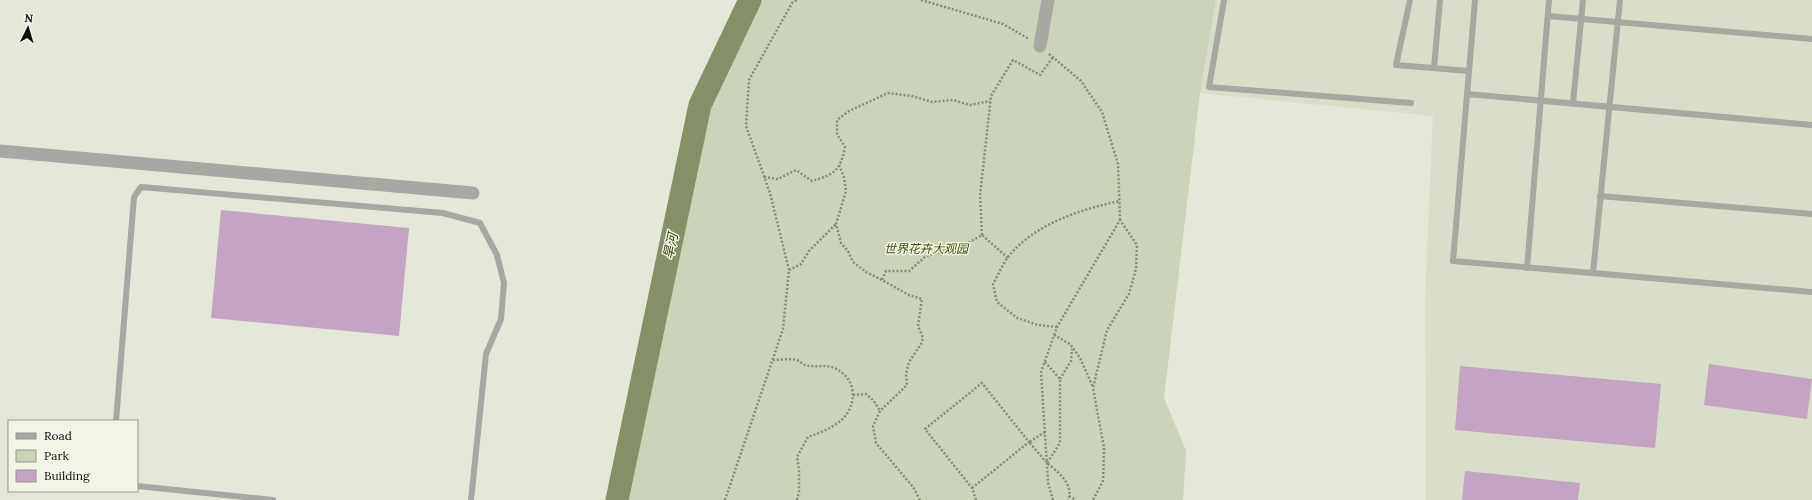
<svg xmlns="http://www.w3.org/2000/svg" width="1812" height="500" font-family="Lora,'Noto Sans SC',serif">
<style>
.built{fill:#d8dec8}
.green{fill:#cbd3b8}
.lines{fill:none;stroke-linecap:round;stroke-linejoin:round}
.river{stroke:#859067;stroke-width:23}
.building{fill:#c5a3c4}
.path{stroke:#878a7f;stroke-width:2.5;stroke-dasharray:2 2;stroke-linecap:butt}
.lane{stroke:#a6a8a2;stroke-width:6}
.street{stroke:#a6a8a2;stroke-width:13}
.labels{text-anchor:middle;stroke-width:3;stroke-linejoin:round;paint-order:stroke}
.park-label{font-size:12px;font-style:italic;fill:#43500b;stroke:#f1f5e6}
.water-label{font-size:13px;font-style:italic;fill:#323c0a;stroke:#f1f5e6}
</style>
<rect width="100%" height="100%" fill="#e4e8d9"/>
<polygon class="built" points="1216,0 1812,0 1812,500 1426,500 1425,299 1433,116 1200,93"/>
<polygon class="green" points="762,0 1216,0 1200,93 1164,398 1186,451 1183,500 627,500 687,171 718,90"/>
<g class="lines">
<polyline class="river" points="617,500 700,105 750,0"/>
</g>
<g class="building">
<polygon points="221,210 409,228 399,336 211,318"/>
<polygon points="1709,364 1812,379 1807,419 1704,405"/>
<polygon points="1460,366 1661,384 1655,448 1455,430"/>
<polygon points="1465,471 1580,483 1578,500 1462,500"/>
</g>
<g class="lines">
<g class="path">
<polyline points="921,0 1003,24 1029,39"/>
<polyline points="1049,54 1081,81 1102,112 1118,164 1120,220"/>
<polyline points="839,165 844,177 846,191 836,224 841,243 848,251 853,262 866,272 882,280"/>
<path d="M 764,177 L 778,179 L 796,170 L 812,181 C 835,174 840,171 845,147 L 837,134 L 837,120 L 849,111 L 888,93 L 912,96 L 932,102 L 953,100 L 970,105 L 990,101"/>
<polyline points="982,235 980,195 991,96 1013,60 1040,75 1053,57"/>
<polyline points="789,270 801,264 809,251 836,224"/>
<path d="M 1057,327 L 1038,325 L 1017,318 L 997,302 L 993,284 C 998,275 1003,264 1008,257 C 1034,224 1081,209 1120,201"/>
<polyline points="1054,335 1070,344 1080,358 1093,387"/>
<path d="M 773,360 C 780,360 790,358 797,360 C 800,361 802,364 805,365 C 815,368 825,364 835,368 C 844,373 850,379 852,388 C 857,418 831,429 808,437 L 797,457 L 799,470 L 799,492 L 797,500"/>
<path d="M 1045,362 L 1060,379 L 1060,443 L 1047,463 C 1057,471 1075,485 1068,500"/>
<polyline points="1060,379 1071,361 1072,349"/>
<polyline points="853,395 866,394 874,401 880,411"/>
<polyline points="1045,432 1029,442 1046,462"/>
<polyline points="972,488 1029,442 982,383 925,429 972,488 976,500"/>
<polyline points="1069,496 1076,500"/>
<polyline points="725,500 783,329 789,270 770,193 746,126 749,80 792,3 797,0"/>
<polyline points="920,500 913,487 876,443 873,426 880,411 907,385 906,374 909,362 921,344 923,338 918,326 922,299 909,295 882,280 886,271 909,271 926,256 961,247 982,235 1008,258"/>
<polyline points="1053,500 1048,482 1041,372 1057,327 1120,220 1137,245 1136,269 1129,294 1107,330 1093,388 1104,448 1103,481 1093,500"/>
</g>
<g class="lane">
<polyline points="1224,0 1209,87 1411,103"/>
<polyline points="1410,0 1396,65 1469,71"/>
<polyline points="1475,0 1453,261 1812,292"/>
<polyline points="1548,16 1812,39"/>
<polyline points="1434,68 1440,0"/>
<polyline points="1467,94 1812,125"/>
<polyline points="1573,103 1583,0"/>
<polyline points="1600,196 1812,214"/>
<polyline points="1527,268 1549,0"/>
<polyline points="1593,273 1620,0"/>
<polyline points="116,421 134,197 141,187 443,213 480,223 497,255 504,283 501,319 486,354 471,500"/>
<polyline points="137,486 273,500"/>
</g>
<g class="street">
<polyline points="1040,46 1048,0"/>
<polyline points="0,151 473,193"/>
</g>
</g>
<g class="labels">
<g class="park-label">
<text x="926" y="253">世界花卉大观园</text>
</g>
<g class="water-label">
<text transform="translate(670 246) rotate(-78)" y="5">旱河</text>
</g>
</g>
<rect x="8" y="420" width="130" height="72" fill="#f1f5e6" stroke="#95988d"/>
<rect x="16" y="433" width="20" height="6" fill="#a6a8a2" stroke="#95988d"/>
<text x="44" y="440" font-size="12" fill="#0c0d08">Road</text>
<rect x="16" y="450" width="20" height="12" fill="#cbd3b8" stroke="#95988d"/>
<text x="44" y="460" font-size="12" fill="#0c0d08">Park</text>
<rect x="16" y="470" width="20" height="12" fill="#c5a3c4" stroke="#95988d"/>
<text x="44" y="480" font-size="12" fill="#0c0d08">Building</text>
<g transform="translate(28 28) rotate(5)" stroke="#f1f5e6" stroke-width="3" paint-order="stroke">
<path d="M0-3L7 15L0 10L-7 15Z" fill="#0c0d08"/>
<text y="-6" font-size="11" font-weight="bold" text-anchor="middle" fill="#0c0d08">N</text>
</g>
</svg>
